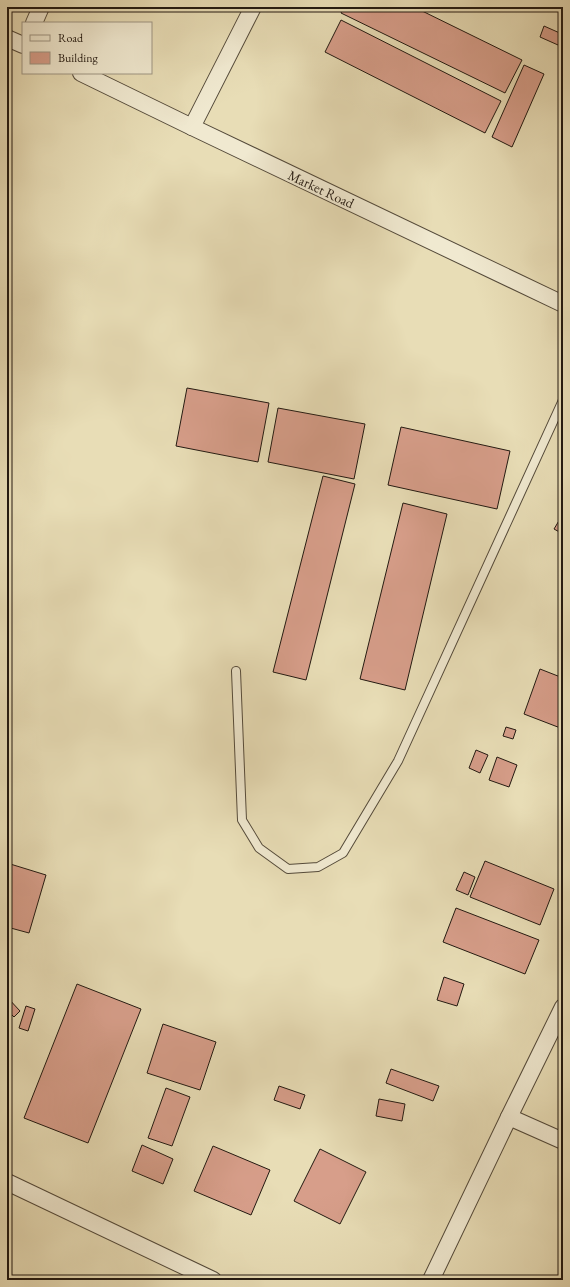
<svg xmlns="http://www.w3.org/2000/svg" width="570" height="1287" font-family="'EB Garamond',serif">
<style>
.building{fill:#d79e8a;stroke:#221911}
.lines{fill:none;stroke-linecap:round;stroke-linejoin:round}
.lane-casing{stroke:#544a3a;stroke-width:10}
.street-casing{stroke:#544a3a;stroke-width:18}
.lane{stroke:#f0e9d0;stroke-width:8}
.street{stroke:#f0e9d0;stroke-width:16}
.labels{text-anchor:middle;stroke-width:4;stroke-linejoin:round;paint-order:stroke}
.street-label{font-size:14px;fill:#221911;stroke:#f0e9d0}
</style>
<rect width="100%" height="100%" fill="#e8ddb6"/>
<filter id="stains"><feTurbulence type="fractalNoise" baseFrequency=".005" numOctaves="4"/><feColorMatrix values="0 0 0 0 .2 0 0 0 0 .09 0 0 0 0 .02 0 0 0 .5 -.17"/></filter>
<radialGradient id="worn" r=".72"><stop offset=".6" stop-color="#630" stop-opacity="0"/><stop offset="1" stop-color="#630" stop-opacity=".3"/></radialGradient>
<g class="building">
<polygon points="344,7 414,7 522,60 505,93 341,13"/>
<polygon points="341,20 501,101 485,133 325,52"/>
<polygon points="544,26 562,34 558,45 540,37"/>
<polygon points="524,65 544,74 512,147 492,137"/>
<polygon points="563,209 563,221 559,220"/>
<polygon points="187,388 269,403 258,462 176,446"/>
<polygon points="278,408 365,424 354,479 268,462"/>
<polygon points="401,427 510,451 497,509 388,485"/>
<polygon points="323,476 355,484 306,680 273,672"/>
<polygon points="403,503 447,514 405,690 360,679"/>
<polygon points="563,514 563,534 554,529"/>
<polygon points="540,669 563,678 563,729 524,714"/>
<polygon points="506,727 516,730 513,739 503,736"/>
<polygon points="476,750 488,755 480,773 469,768"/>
<polygon points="497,757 517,765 509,787 489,780"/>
<polygon points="485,861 554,889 540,925 470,897"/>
<polygon points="7,863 46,875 29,933 7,927"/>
<polygon points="464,872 475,877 468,895 456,890"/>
<polygon points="456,908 539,940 525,974 443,942"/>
<polygon points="444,977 464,984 457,1006 437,1000"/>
<polygon points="77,984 141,1009 88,1143 24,1118"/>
<polygon points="7,997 20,1011 14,1017 7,1010"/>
<polygon points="26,1006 35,1009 28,1031 19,1028"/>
<polygon points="163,1024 216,1042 200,1090 147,1073"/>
<polygon points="391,1069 439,1086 433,1101 386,1083"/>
<polygon points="279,1086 305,1095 300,1109 274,1100"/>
<polygon points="166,1088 190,1097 172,1146 148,1138"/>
<polygon points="379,1099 405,1104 402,1121 376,1116"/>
<polygon points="142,1145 173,1159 163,1184 132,1171"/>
<polygon points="213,1146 270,1170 251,1215 194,1191"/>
<polygon points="320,1149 366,1172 340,1224 294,1201"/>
</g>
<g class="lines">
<g class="lane-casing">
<polyline id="lane" points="236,671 242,820 259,848 288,869 318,867 343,853 398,761 563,400"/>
</g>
<g class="street-casing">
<g id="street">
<polyline points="34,23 41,7"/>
<polyline points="7,38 23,45"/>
<polyline points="81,73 192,127 563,304"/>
<polyline points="192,127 253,7"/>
<polyline points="509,1117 563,1141"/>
<polyline points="7,1182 213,1280"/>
<polyline points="431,1280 509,1117 563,1007"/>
</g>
</g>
<use href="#lane" class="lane"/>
<use href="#street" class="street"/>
</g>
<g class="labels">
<g class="street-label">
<text transform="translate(321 189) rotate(25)" y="5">Market Road</text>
</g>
</g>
<rect width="570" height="1287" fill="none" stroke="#e8ddb6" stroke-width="24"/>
<rect x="8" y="8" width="554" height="1271" fill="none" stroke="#221911" stroke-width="2"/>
<rect x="12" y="12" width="546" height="1263" fill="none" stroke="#221911"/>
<rect x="22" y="22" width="130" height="52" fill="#f0e9d0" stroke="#9e9684"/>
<rect x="30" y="35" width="20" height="6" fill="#f0e9d0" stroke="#9e9684"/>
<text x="58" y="42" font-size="12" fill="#221911">Road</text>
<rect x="30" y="52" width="20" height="12" fill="#d79e8a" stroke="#9e9684"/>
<text x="58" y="62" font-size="12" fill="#221911">Building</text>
<rect width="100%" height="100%" filter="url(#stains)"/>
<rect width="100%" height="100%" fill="url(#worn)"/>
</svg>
